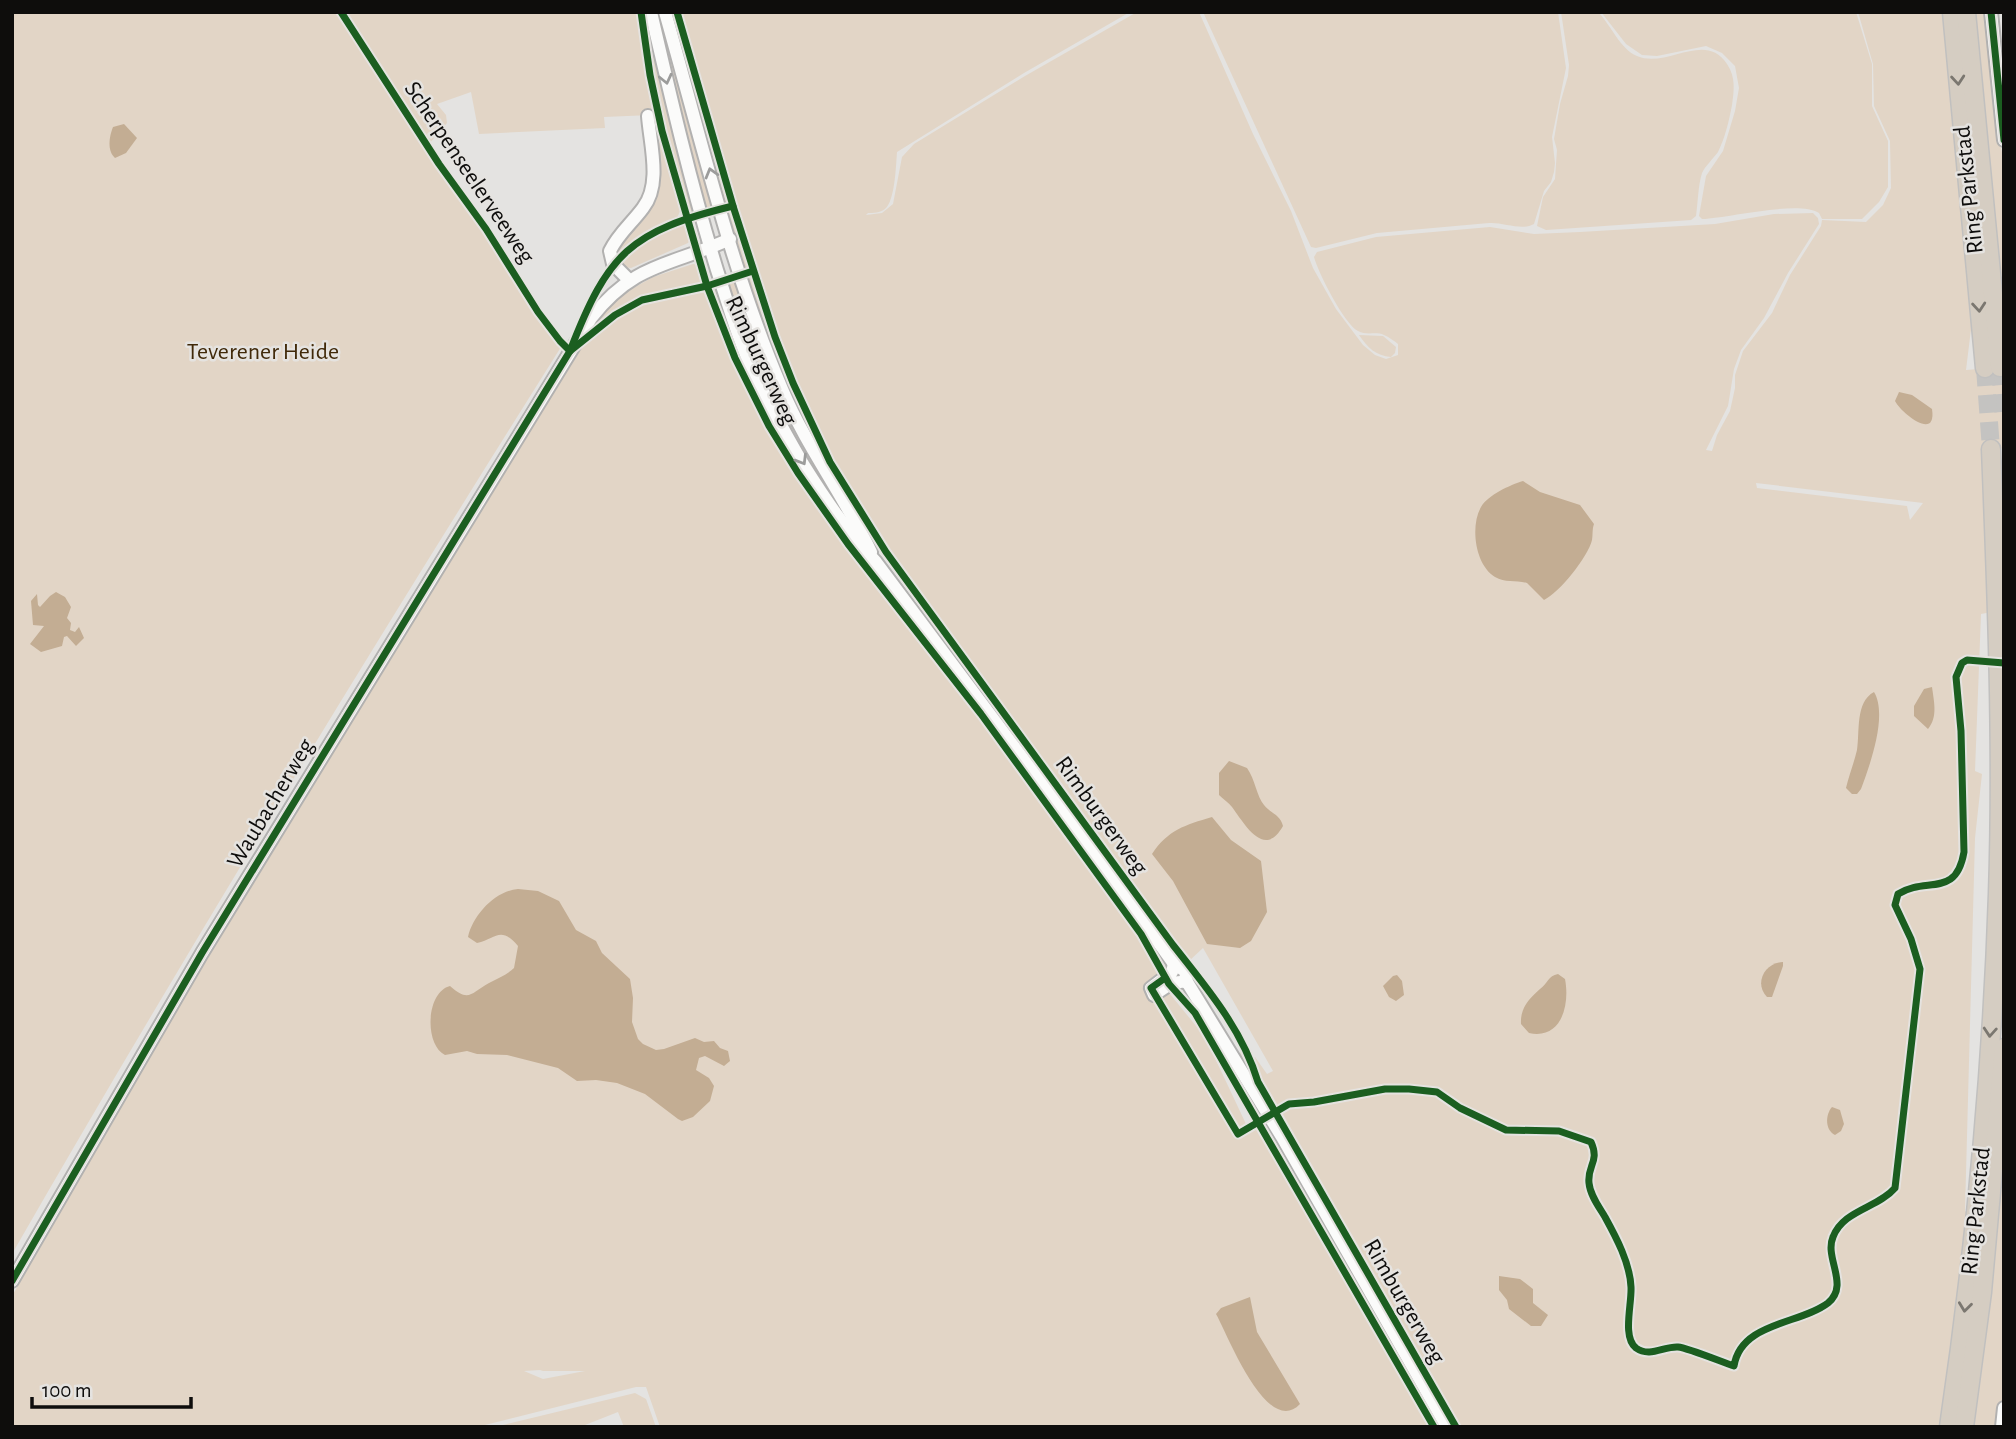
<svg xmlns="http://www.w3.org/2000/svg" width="2016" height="1439" font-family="'Alegreya Sans',sans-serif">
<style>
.green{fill:#e2d5c6;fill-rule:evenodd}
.water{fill:#c3ad93}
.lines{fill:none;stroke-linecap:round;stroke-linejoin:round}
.highway-tunnel{stroke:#c4c3c1;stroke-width:18;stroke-dasharray:18 9;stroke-linecap:butt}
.minor-casing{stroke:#b2b1b0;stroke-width:16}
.highway-casing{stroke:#c1c0bf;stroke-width:21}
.minor{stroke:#fbfbfa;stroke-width:12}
.highway{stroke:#d5cdc2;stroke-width:18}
.cycleway-casing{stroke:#e5e3e0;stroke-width:11}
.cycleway{stroke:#1b5e20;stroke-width:7}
.oneway{stroke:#9c9c9b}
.oneway2{stroke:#7b7770}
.labels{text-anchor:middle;stroke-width:5;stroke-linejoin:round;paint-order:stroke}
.street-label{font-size:24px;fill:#0e0d0c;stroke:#e5e3e0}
.park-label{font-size:24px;fill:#402909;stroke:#e5e3e0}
</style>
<rect width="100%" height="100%" fill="#e4e3e1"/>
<g class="green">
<path d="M 12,12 L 338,12 L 407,120 L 455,192 L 485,230 L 561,347 C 373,646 188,948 12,1254 Z"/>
<polygon points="344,12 640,12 656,113 682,207 676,220 647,233 616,258 615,252 646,211 651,115 604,117 605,128 479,134 471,92 437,104 446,115 447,123 429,144"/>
<polygon points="644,12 696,214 688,217 657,100"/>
<polygon points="653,12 661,12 716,208 703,212"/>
<polygon points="669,12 675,12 730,201 723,203"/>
<path d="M 680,12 L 1130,12 L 1024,73 L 897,152 C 896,165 895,201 885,209 C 880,213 873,213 868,213 L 866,215 L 882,213 L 893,204 L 902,157 L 914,144 L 1025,76 L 1137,12 L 1199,12 L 1253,134 L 1291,211 L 1313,268 L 1336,309 L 1363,345 L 1375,355 L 1386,359 L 1398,355 L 1398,344 C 1394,341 1389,337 1384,335 C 1376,331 1367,336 1358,331 C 1344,324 1318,272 1314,257 L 1317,252 L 1376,237 L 1490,227 L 1534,234 L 1580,232 L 1715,224 L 1774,214 L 1813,213 L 1818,218 L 1819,224 L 1788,273 L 1764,318 L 1741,350 L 1734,369 L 1728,406 L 1706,450 L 1712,451 L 1717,435 L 1730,411 L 1735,388 L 1735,375 L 1743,351 L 1772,313 L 1790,275 L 1821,226 L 1822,220 L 1866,222 L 1883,205 L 1891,188 L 1890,141 L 1874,106 L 1873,64 L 1858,12 L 1946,12 L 1974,305 L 1966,370 L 2004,367 L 2004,448 L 1981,451 L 1989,546 L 1992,612 L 1981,614 L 1975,771 L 1982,774 L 1975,838 L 1965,1211 L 1969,1214 L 1943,1427 L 1451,1427 L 1242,1059 L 1240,1054 L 1242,1048 L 1249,1059 L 1255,1057 L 1267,1074 L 1273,1071 L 1203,948 L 1189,961 L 884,547 L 852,497 L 793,380 L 731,189 ZM 1756,483 L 1923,503 L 1910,520 L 1907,506 L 1757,488 Z"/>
<path d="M 1203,12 L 1558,12 L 1566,68 L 1552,137 L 1555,163 L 1554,172 L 1551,182 L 1544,191 L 1534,224 C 1522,231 1503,222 1489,223 L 1377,233 L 1316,248 L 1311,247 Z"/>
<path d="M 1561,12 L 1598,12 C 1611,25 1620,49 1637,56 C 1667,69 1705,30 1727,64 C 1736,77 1734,91 1732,105 C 1729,121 1725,138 1718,152 C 1713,159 1706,165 1702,173 C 1698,186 1698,202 1696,216 L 1691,220 L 1546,230 L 1537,226 L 1543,197 L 1555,179 L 1557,150 L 1554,139 L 1560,104 L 1568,76 L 1569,65 Z"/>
<path d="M 1601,12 L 1856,12 L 1872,64 L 1872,106 L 1888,141 L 1888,187 L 1879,202 L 1862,219 L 1822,219 L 1819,213 C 1798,200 1729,218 1702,219 L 1699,216 L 1706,176 L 1723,151 L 1735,111 L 1739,88 L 1735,66 L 1722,53 L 1706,46 L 1657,56 L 1642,55 L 1626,44 Z"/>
<polygon points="1974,12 1987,12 1999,140 2004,160 2004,289 1994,234"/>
<polygon points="729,210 733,212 749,264 744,271 725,211"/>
<polygon points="681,223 688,227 691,240 688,243 631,268 624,267 618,261 649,236"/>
<polygon points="693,264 699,265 703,277 701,284 633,303 613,313 596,327 594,324 621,295 653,277"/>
<path d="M 753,274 C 779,354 807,423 848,497 C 798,432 772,352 746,276 Z"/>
<path d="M 734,280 L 761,359 L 781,406 L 856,531 C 795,452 758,376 725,282 Z"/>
<path d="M 717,284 L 782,437 C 751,405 723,330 710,287 Z"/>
<path d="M 697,291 L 705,293 L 710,299 L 749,390 L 774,436 L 818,507 L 979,717 L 1146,946 L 1160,975 L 1157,978 L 1205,1037 L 1246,1124 L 1253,1120 L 1392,1360 L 1437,1427 L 660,1427 L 646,1387 L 636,1387 L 477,1427 L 12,1427 L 12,1296 L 198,973 L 573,357 C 591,335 615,312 642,302 C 660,296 679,294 697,291 ZM 540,1370 L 543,1371 L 585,1371 L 543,1379 L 524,1371 Z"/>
<path d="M 1359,335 L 1383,336 L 1396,347 L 1395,353 L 1391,357 C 1376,356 1367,347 1359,335 Z"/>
<polygon points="2004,1133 2004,1390 1999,1427 1970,1427"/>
<polygon points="635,1393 646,1399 656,1427 624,1427 618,1412 580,1427 495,1427"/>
</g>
<g class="water">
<path d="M 124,124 L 137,138 L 126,153 L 115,158 C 107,151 109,137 113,127 Z"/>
<path d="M 1899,392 L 1912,395 L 1932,409 C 1937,442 1901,413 1895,401 Z"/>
<path d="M 1523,481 L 1540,492 L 1580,505 L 1594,524 C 1592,529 1593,535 1592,540 C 1588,557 1559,593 1544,600 L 1527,583 C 1516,580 1505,583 1495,577 C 1475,565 1470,526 1481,507 C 1488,495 1510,485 1523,481 Z"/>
<polygon points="56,592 65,597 71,607 67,618 71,623 70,630 75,632 79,627 84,638 76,646 67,636 64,637 62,646 41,652 30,644 44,626 33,625 31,601 37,594 38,605 40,607 50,596"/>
<path d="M 1932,687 C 1934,702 1938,717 1928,729 L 1914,716 L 1914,706 L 1924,689 Z"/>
<path d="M 1874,692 C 1888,715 1870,765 1861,789 L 1857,794 L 1852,794 L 1846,788 C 1849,775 1854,763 1857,750 C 1860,732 1855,702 1874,692 Z"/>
<path d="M 1229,761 L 1247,768 C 1255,779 1257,797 1264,805 C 1271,814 1280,814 1283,826 C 1264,860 1244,823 1232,807 C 1229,803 1223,799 1219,795 L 1219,773 Z"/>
<path d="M 1212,817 L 1231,840 L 1261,861 L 1267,912 L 1251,941 L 1240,948 L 1207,944 L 1173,881 L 1152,854 C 1168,830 1185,825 1212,817 Z"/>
<path d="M 518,889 L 538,891 L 559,901 L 576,930 L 596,941 L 602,953 L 630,979 L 633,998 L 632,1022 L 638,1039 L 643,1044 L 656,1050 L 664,1049 L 695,1038 L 704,1042 L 714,1041 L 720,1048 L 728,1051 L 730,1061 L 724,1066 L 705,1056 L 699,1058 L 696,1070 L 709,1078 L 714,1086 L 710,1101 L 693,1117 L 682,1121 L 678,1119 L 645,1094 L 617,1083 L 596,1080 L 577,1081 L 558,1068 L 507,1055 L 477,1054 L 467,1051 L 445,1055 C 424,1045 426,992 450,986 C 469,1003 471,993 489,983 C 498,978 507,975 514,968 L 518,946 C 500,925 496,939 477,943 L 468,937 C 473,915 495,891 518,889 Z"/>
<path d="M 1783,962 L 1783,966 L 1772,997 L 1767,997 C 1754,984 1764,963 1783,962 Z"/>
<path d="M 1558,974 L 1565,979 C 1570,1004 1562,1040 1529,1033 L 1521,1024 C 1520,1008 1529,999 1540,989 C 1548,983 1548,976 1558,974 Z"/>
<polygon points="1393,976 1397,975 1402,981 1404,995 1396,1001 1389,997 1383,986"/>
<path d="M 1832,1107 L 1840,1110 L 1844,1124 L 1841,1131 L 1835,1135 C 1825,1130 1825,1115 1832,1107 Z"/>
<polygon points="1499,1276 1520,1279 1533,1289 1533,1303 1548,1315 1541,1326 1531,1326 1509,1309 1507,1300 1499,1290"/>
<path d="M 1250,1297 L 1257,1332 L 1300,1404 C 1267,1439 1227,1333 1216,1314 L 1221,1308 Z"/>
</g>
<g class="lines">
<g class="highway-tunnel">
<polyline points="2000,367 2004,420"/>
<polyline points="1985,368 1991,449"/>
</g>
<g class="minor-casing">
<g id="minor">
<path d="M 651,12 C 671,99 691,185 717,270 C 729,307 740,345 757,380 C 771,408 787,436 803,464 C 825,499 847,532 876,562 L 1113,879 L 1174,964 L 1185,971 L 1187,982 L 1282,1137 L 1447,1427"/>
<path d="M 665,12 C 701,138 730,268 782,389 C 806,446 844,496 871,552"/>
<polyline points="1991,12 2004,140"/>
<path d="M 629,280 L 613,264 L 610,251 C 618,234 632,223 643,208 C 662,184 650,144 648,116"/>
<path d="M 1174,964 L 1172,972 L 1151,988 L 1154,995 C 1165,987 1174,980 1187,982"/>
<path d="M 12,1281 L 202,953 L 591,318 C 635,262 671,266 730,239"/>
<polyline points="2002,1427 2004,1408"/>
</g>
</g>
<g class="highway-casing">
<g id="highway">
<polyline points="1952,12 1985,368"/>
<polyline points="1966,12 2000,367"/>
<path d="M 1949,1427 C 1975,1251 1992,1072 1998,894 C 2003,746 1997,598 1991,449"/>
<polyline points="1964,1427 1982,1292 2004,1048"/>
</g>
</g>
<use href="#minor" class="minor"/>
<use href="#highway" class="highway"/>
<g class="cycleway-casing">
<g id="cycleway">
<polyline points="341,12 439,164 486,229 538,312 560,341 570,351"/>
<polyline points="641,12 650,75 662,131 707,286 735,358 769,426 798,473 848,544 981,714 1141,934 1169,984 1195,1013 1434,1427"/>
<path d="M 677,12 L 733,206 L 775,337 L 793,383 L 830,462 L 886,552 L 1173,945 C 1207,988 1242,1029 1258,1082 L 1456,1427"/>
<polyline points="1991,12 2004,140"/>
<polyline points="570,351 615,315 642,300 707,286 753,271"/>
<path d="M 1165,978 L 1151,988 L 1238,1134 L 1289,1104 L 1314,1102 L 1385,1089 L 1409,1089 L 1437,1092 L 1460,1108 L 1506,1130 L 1559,1131 L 1591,1142 C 1600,1162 1587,1165 1589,1183 C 1590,1195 1599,1207 1605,1217 C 1616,1237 1630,1263 1631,1287 C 1632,1304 1622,1337 1636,1348 C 1650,1358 1664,1346 1678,1347 C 1688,1348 1722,1362 1734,1366 C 1741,1322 1801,1324 1828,1303 C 1850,1285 1824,1258 1833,1237 C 1843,1210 1878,1208 1895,1188 L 1920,969 L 1911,939 L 1895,905 L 1898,894 C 1926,876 1956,899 1964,852 L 1961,731 L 1956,677 L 1962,663 L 1967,660 L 2004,663"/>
<path d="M 12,1281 L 202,953 L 570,351 C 608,253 630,231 733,206"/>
</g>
</g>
<use href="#cycleway" class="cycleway"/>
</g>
<defs><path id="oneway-chevron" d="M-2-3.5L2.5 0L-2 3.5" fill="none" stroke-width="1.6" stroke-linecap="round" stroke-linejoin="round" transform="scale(1.75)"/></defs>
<g class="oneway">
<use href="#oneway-chevron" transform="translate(666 79) rotate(77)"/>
<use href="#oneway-chevron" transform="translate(711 173) rotate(-106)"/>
<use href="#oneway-chevron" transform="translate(802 460) rotate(59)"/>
</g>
<g class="oneway2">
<use href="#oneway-chevron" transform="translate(1958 80) rotate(85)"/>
<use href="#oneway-chevron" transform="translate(1979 307) rotate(85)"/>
<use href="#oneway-chevron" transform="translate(1990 1032) rotate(94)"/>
<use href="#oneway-chevron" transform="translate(1965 1307) rotate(97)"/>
</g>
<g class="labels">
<g class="street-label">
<text transform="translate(470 172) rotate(56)" y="8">Scherpenseelerveeweg</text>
<text transform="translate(1968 190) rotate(-96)" y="8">Ring Parkstad</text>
<text transform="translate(762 360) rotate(65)" y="8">Rimburgerweg</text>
<text transform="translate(270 803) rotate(-59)" y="8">Waubacherweg</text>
<text transform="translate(1102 815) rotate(54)" y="8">Rimburgerweg</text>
<text transform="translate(1975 1211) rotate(-84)" y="8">Ring Parkstad</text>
<text transform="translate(1405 1301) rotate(60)" y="8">Rimburgerweg</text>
</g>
<g class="park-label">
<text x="263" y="359">Teverener Heide</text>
</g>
</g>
<rect width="2016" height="1439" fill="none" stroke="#0e0d0c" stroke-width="28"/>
<path d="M32 1397v10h159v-10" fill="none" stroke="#0e0d0c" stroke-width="3.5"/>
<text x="42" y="1397" font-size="21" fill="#0e0d0c" stroke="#e5e3e0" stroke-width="5" paint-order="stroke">100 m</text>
</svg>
